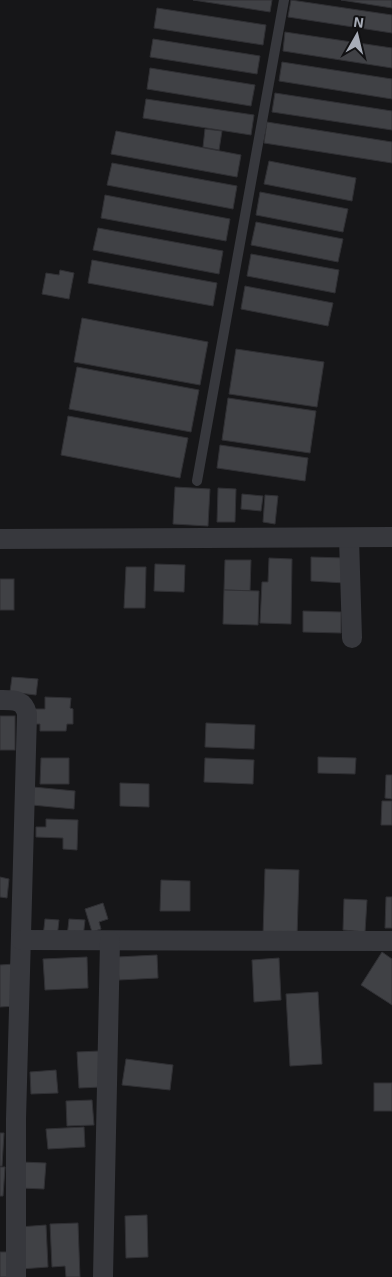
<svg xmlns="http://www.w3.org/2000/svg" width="392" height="1277" font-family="'Exo 2',sans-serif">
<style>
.building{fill:#404145;stroke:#303034}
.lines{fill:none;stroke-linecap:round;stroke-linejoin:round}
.lane{stroke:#37383d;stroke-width:10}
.street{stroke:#37383d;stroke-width:20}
</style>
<rect width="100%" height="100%" fill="#161618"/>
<g class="building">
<polygon points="193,0 272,0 270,12"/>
<polygon points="291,0 392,15 392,33 288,17"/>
<polygon points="341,0 392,0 392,8"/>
<polygon points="157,8 266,25 263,45 154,28"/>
<polygon points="285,32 392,48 392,68 283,51"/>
<polygon points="153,39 260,56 257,74 150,57"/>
<polygon points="282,62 392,79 392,99 279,81"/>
<polygon points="150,68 255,85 251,106 147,89"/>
<polygon points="275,93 392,111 392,130 272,112"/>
<polygon points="146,99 254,115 251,135 143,118"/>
<polygon points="267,122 392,142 392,163 264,143"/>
<polygon points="205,129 222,131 219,150 203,147"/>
<polygon points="116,131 241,155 237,177 111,154"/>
<polygon points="269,161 356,178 352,201 264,184"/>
<polygon points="112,163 237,186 233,209 107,185"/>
<polygon points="260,192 348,209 343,232 256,215"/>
<polygon points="105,195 230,219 226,241 101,218"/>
<polygon points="256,222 343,239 338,262 251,245"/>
<polygon points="98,228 223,251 219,274 93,250"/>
<polygon points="251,254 339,270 335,293 247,276"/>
<polygon points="92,260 217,283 213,306 88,283"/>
<polygon points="60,270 74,273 69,299 42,294 46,273 59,275"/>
<polygon points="245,286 333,303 328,326 241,309"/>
<polygon points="82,318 208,342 200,385 74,362"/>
<polygon points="236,349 324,362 317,407 229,394"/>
<polygon points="77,367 199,390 191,432 69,409"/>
<polygon points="228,398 316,411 310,453 222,440"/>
<polygon points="68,416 188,438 180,478 61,455"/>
<polygon points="220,445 308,458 305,481 217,468"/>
<polygon points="175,487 210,489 208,526 173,524"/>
<polygon points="218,488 236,489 235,522 217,522"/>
<polygon points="242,494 263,496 261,511 241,509"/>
<polygon points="265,495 278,496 275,524 263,522"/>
<polygon points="311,557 345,558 345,583 311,581"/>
<polygon points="269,558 292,559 291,624 260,623 262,582 268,582"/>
<polygon points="225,560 251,560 250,591 224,590"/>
<polygon points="155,564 185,565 184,592 154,591"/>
<polygon points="126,567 146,567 145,608 124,608"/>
<rect x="0" y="579" width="14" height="31"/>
<polygon points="224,590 259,591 258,625 223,624"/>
<polygon points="303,611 341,612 341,633 303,632"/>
<polygon points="12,677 38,679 36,695 10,692"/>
<polygon points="45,697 71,698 70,708 73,709 73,724 67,724 66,731 40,731 40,724 32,724 33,709 45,709"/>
<rect x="0" y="716" width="15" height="34"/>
<polygon points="206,723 255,725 254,749 205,747"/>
<polygon points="318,757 356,758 355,774 318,773"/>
<polygon points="41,758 69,758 69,784 40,784"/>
<polygon points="205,758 254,760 253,784 204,782"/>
<polygon points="386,775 392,775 392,799 385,798"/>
<polygon points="120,783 149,784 149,807 120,806"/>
<polygon points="33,787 75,791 74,809 32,805"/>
<polygon points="382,801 392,801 392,825 381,825"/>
<polygon points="46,819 78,820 77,850 63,849 63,838 36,837 36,827 46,827"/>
<polygon points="265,869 299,870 297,937 263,936"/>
<polygon points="0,877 9,879 7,898 0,897"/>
<polygon points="161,880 190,881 190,911 160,911"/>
<polygon points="386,897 392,897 392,928 385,928"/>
<polygon points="344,899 367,900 365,932 343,930"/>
<polygon points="103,903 108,919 99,922 101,929 92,932 85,909"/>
<polygon points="45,919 59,920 57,938 43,937"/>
<polygon points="69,919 85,920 83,938 67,937"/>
<polygon points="382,952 392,959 392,1005 361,985"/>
<polygon points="157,955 158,978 119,980 117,957"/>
<polygon points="87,957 88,988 45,990 43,959"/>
<polygon points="279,958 281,1000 254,1002 252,960"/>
<polygon points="14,964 17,1006 0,1007 0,965"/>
<polygon points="318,992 322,1064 290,1066 286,994"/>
<polygon points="100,1051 102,1087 79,1088 77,1052"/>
<polygon points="126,1059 173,1065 170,1090 122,1085"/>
<polygon points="56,1070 58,1093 31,1094 30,1072"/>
<rect x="374" y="1083" width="18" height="28"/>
<polygon points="92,1100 94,1125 67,1126 66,1101"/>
<polygon points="84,1127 85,1147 48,1149 46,1129"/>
<polygon points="0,1133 4,1133 2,1166 0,1166"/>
<polygon points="21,1162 46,1163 44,1189 20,1188"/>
<polygon points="0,1167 5,1167 3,1196 0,1196"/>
<polygon points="147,1215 148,1257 126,1258 125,1216"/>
<polygon points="78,1223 80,1277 66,1277 65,1266 52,1267 50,1224"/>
<polygon points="46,1225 48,1267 21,1269 19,1227"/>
<polygon points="0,1252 11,1252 10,1277 0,1277"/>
</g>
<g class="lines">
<polyline class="lane" points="197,481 284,0"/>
<g class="street">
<polyline points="349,538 352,638"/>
<polyline points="0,539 392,537"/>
<path d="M 0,700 C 13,700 24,699 27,714 L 16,1119 L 16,1277"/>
<polyline points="21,940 392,941"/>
<polyline points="103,1277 110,941"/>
</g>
</g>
<g transform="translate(357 35) rotate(8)" stroke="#111113" stroke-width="4" paint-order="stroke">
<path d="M0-4L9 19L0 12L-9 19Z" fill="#a8adb8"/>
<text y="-8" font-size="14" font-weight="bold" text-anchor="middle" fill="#a8adb8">N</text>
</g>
</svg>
